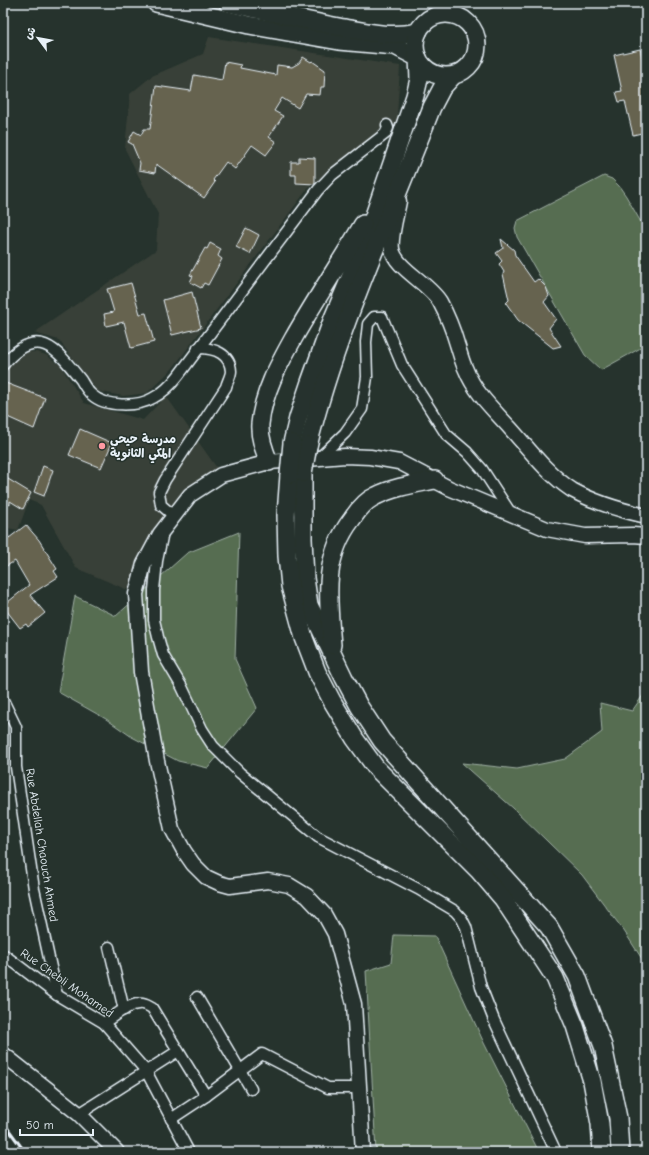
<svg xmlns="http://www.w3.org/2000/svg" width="649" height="1155" font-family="'Comic Neue','Playpen Sans Arabic',sans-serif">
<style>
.built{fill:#394138}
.green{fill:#566d51;stroke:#9fafa4}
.building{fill:#666350;stroke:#e8f1f8}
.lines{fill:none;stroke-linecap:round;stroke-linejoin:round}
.minor-casing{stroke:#e8f1f8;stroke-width:13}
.secondary-casing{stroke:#e8f1f8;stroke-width:17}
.trunk-casing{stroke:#e8f1f8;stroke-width:20}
.minor{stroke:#26332d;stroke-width:10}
.secondary{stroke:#26332d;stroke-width:14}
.trunk{stroke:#26332d;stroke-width:17}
.rail{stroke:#e8f1f8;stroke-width:3}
.trunk-bridge-casing{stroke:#e8f1f8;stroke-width:20;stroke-linecap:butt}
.trunk-bridge{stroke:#26332d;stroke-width:17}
.poi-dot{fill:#ff9aa2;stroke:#26332d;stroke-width:1.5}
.labels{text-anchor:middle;stroke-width:3;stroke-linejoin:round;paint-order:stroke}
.poi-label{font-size:12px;font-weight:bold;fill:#e8f1f8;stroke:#26332d;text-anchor:start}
.street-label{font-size:12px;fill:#e8f1f8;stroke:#26332d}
</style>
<rect width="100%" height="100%" fill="#26332d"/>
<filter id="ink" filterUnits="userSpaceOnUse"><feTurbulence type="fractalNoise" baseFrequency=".025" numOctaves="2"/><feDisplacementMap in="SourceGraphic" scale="8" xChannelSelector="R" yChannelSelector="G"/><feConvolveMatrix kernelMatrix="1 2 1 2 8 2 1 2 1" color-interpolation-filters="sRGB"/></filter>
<g filter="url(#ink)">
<g class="built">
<polygon points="209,37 400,66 396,132 309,187 172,369 147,393 123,396 97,391 59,340 34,333 156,250 158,214 125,149 130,94 152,76 203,54"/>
<polygon points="23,352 36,352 46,355 60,365 84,403 143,420 166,396 219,471 190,487 173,505 153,533 138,562 128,590 76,568 41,505 29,500 18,530 3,527 3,371 12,359"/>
</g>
<g class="green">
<polygon points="604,176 612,179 619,186 626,196 646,231 646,345 601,370 585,355 517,237 515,228 517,221"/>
<polygon points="239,532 235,659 257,708 208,768 178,761 132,737 106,719 58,692 75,596 116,616 187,553"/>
<polygon points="646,691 646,953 644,962 624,931 582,875 513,808 462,763 517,769 565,759 602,732 600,703 632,711"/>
<polygon points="394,935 435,936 484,1043 539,1152 376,1152 366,971 391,963"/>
</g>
<g class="building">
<polygon points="640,49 646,73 646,132 633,135 625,101 619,102 616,92 622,91 614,55"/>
<polygon points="303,57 311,62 312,61 325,70 324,87 321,87 320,95 306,94 298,108 282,98 274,111 283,116 269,137 276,142 266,155 252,145 235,169 226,162 213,180 215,182 204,198 156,164 155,173 139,170 140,163 132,144 128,142 134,131 141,135 144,129 150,129 156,86 191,91 194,75 222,80 225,62 241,65 240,68 276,75 277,65 292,67 299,63"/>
<polygon points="299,157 315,158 315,184 296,183 296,175 291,175 291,162 299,162"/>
<polygon points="246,228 259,235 250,254 236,247"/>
<polygon points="501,239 514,250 515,255 534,282 538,279 546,287 549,296 544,302 556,319 549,328 561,346 553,348 518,320 506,303 509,300 503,274 504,272 499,264 502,261 496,253 503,248"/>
<polygon points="210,243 221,249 218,256 222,259 208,285 204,283 201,288 190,282 193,276 190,275 205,248 207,249"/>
<polygon points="131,283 140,314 146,313 154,342 131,348 124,322 106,326 104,314 114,312 107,289"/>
<polygon points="192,292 201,328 172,335 163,300"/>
<polygon points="3,382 45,398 34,429 3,415"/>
<polygon points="80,429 112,443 101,468 69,455"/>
<polygon points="43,466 53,470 44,496 34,492"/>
<polygon points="3,476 31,493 23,509 10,501 10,505 3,501"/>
<polygon points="26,525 39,540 57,569 54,571 58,577 30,595 45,613 28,627 26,624 20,628 3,606 29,585 15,561 3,568 3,528 9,538"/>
</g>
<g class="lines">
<g class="minor-casing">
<g id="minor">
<polyline points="445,14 446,3"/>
<path d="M 3,365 C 37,324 56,348 81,380 C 84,385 87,391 92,395 C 105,407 138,407 153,398 C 163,393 171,385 178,376 L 318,190 L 332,175 L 385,134 L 388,128 L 387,125"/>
<polyline points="319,458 345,433 362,409 367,377 366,342 368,324 374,317 382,317 402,365 446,434 467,452 482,469 512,515"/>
<path d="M 174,516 L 161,505 L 159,492 L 165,480 L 226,387 C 227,382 231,376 231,371 C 230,353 213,348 198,348"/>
<polyline points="162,537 157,561 154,590 154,620 158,637 163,655 182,687 202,729 213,746 240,773 318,837 418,889 455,911 462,919 466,927 481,987 494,1020 556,1152"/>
<polyline points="3,700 16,727 16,767 34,889 57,995"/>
<polyline points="109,947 124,1010"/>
<polyline points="3,954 57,995 104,1023 146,1071 189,1152"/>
<polyline points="197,997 251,1089"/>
<path d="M 104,1023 C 113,1017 128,1004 139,1004 C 144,1003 148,1006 152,1008 L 206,1096"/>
<polyline points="79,1114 178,1051"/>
<polyline points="171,1119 206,1096 262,1054 328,1088 360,1088"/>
</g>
</g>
<g class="secondary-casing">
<g id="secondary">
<path d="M 399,201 C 397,213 390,237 392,249 C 395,268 430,284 440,302 C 447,315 453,330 457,344 C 460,353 462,362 466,370 C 475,393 494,410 510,428 C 529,449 547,474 572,490 C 595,503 620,510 646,516"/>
<polyline points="3,1054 79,1114 117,1152"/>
<polyline points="363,1152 354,1004 335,934 324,914 307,896 289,885 268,881 230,886 219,883 206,877 193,864 184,851 172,829 157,761 141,672 136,594 144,564 160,534 190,495 221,475 269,462 345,456 370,457 399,462 449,488 547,529 585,536 633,535 646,536"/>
</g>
</g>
<g class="trunk-casing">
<g id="trunk">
<polyline points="156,3 249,25 339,41 395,46 418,58 419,79 415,96 364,245 333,318 310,382 298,418 292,443"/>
<path d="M 228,3 C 265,11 302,20 339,27 C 367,32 389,38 418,32"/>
<circle cx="446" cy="45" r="31"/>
<path d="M 308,446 C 337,329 389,219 432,107 L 442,88 L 452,77"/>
<path d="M 269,462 C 264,450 259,437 260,424 C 263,393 278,366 293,339 C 315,300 340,263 363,224"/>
<polyline points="303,473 303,539 305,578 309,605 344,678 359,706 382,741 549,927 577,976 603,1046 618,1118 620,1152"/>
<polyline points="289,475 286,515 287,556 290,586 304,638 317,672 332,701 355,739 376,768 479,871 503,899 555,978 575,1026 592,1081 600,1124 602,1152"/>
<path d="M 332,645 C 328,598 322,558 352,519 C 358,510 366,500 376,496 C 394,487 415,484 435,480"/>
</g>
</g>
<use href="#minor" class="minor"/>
<use href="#secondary" class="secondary"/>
<use href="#trunk" class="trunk"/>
<polyline class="rail" points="3,1122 25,1152"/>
<g class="trunk-bridge-casing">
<g id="trunk-bridge">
<polyline points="303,473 308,446"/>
<polyline points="289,475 292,443"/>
</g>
</g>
<use href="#trunk-bridge" class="trunk-bridge"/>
</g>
</g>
<circle class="poi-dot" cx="102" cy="446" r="4"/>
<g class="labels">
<g class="poi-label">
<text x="110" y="443">مدرسة حيحي<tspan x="110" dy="14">المكي الثانوية</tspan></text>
</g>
<g class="street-label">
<text transform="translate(42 845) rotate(81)" y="4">Rue Abdellah Chaouch Ahmed</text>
<text transform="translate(67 983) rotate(35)" y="4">Rue Chebli Mohamed</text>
</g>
</g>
<rect width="649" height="1155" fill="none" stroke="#26332d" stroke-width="16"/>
<rect x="8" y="8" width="633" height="1139" fill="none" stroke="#e8f1f8" stroke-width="1.5" filter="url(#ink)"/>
<g transform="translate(38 38) rotate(302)" stroke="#26332d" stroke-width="3" paint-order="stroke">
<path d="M0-3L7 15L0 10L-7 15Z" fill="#e8f1f8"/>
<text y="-6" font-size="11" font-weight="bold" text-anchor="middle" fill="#e8f1f8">ش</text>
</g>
<path d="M20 1129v6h73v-6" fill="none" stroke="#e8f1f8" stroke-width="2"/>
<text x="26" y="1129" font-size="12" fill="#e8f1f8" stroke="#26332d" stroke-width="3" paint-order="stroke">50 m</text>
</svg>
